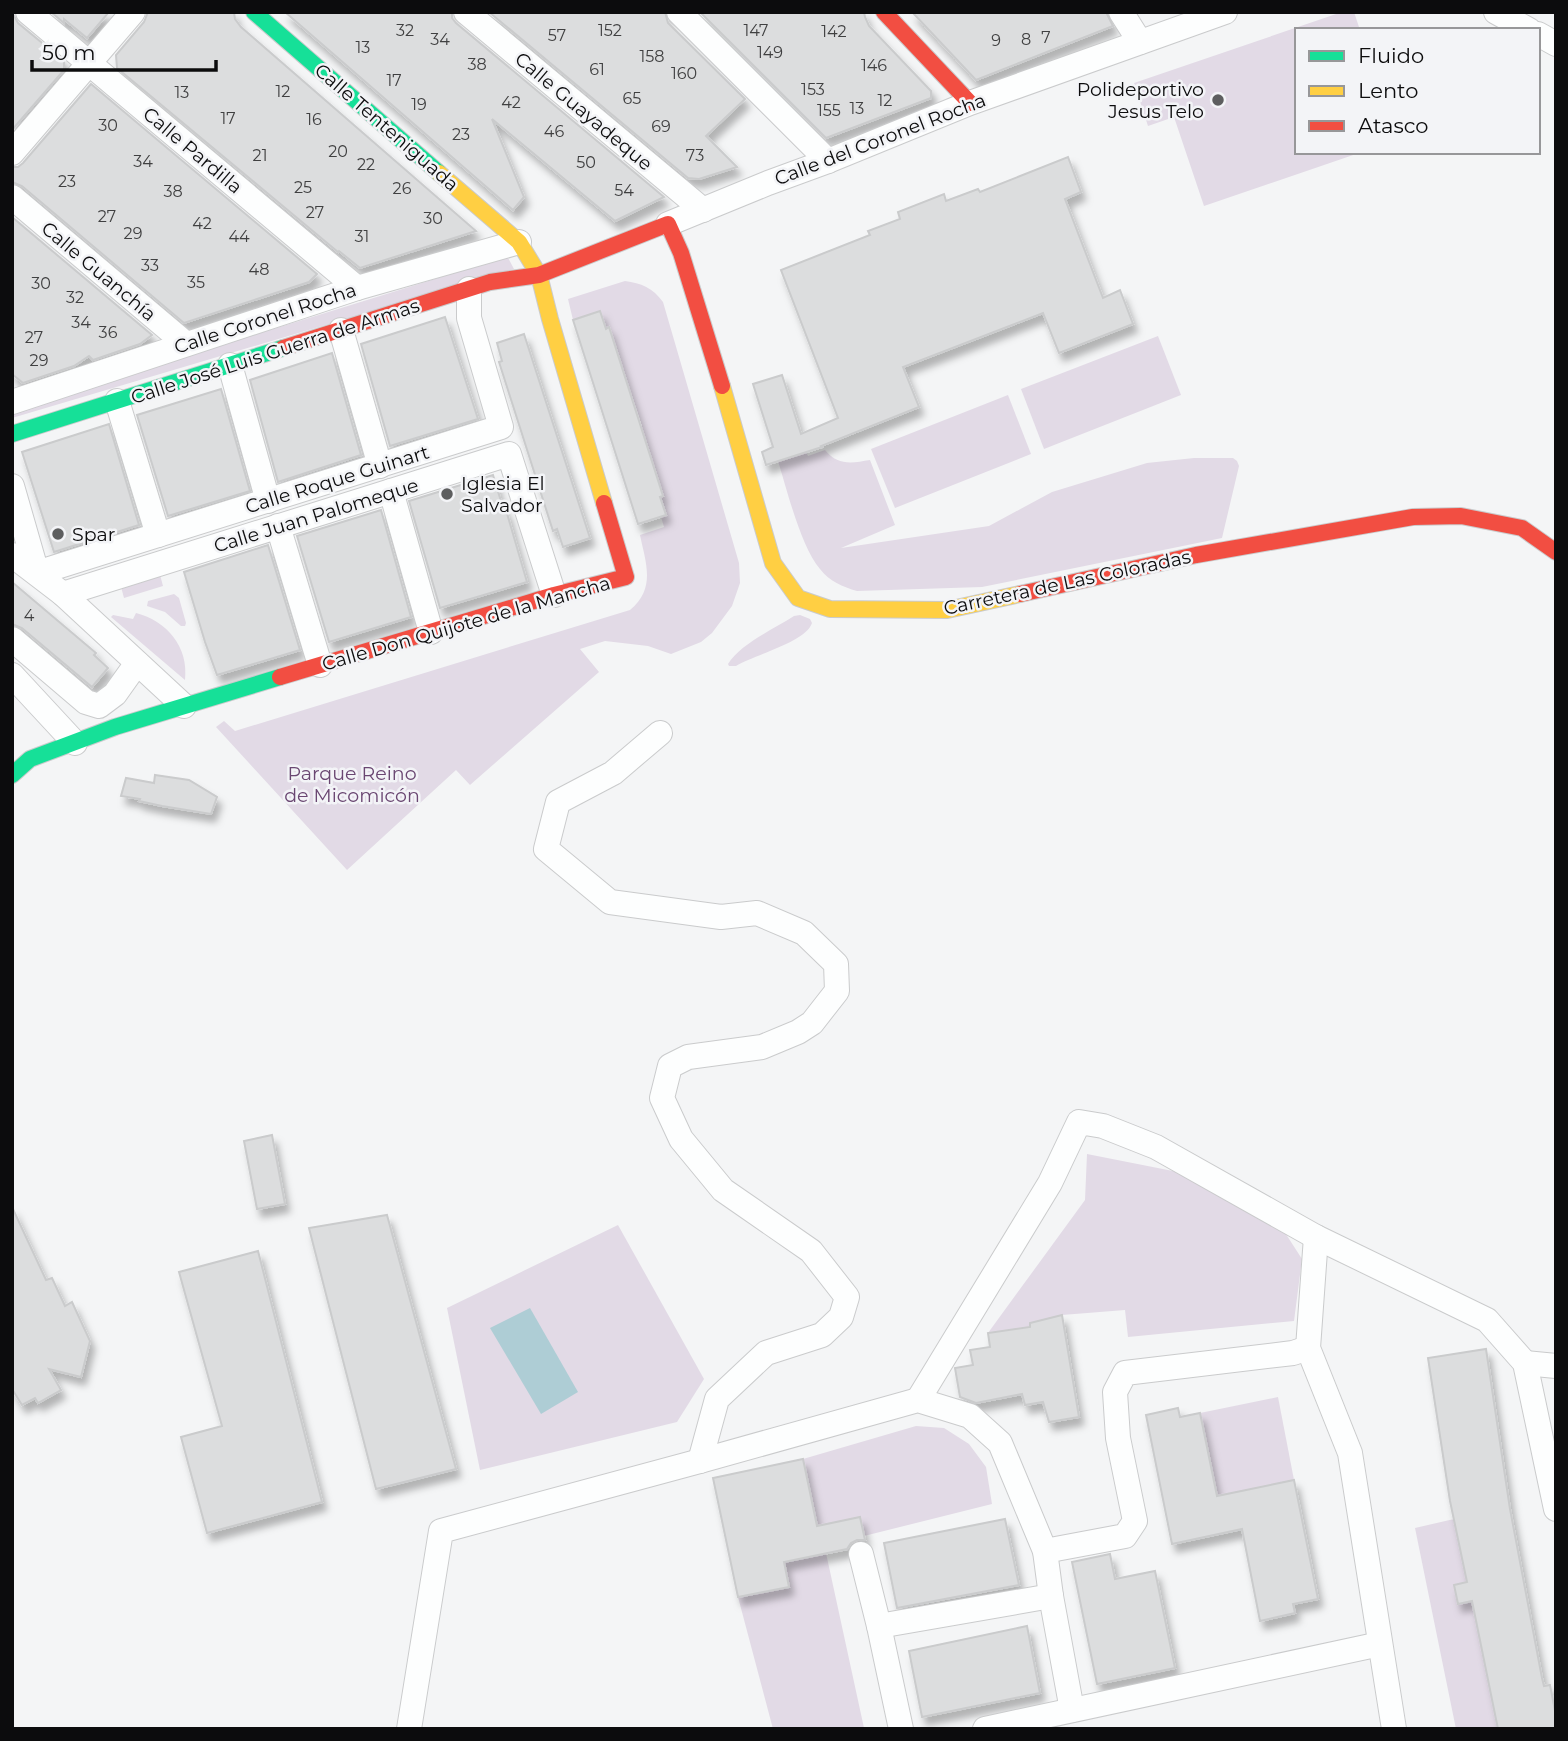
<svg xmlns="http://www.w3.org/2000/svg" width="1568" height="1741" font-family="Montserrat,sans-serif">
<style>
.green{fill:#e2dae6}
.water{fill:#aecdd5}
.building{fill:#dcddde;stroke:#cacbcc;stroke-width:2;filter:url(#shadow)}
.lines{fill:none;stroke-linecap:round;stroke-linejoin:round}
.street-casing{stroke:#cacbcc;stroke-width:26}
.fast-casing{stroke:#cacbcc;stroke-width:18}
.slow-casing{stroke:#cacbcc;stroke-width:18}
.jam-casing{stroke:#cacbcc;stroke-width:18}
.street{stroke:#fdfefe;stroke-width:24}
.fast{stroke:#16e098;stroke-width:16}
.slow{stroke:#ffcf43;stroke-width:16}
.jam{stroke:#f24e42;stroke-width:16}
.poi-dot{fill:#5d5e5f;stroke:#f3f4f7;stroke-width:2.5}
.labels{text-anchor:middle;stroke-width:5;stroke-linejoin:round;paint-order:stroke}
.number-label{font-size:16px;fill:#404041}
.poi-label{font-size:19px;fill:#0c0c0d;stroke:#f3f4f7;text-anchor:start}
.street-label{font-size:19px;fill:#0c0c0d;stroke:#f3f4f7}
.park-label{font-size:19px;fill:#6a4772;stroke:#f3f4f7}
</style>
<defs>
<filter id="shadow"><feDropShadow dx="4.5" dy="8" stdDeviation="3.5" flood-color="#0004"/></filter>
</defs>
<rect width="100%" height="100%" fill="#f4f5f6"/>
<g class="green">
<polygon points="1342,12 1354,12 1360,30 1297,30 1297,152 1362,152 1204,206 1174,117 1148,126 1134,83"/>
<polygon points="505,252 514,269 12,418 12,410 493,261"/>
<path d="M 625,281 C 641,283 653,288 663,302 L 739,563 L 740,583 L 732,606 L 712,633 L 701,642 L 671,654 L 648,646 L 605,641 L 580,649 L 599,672 L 470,785 L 456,770 L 347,870 L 216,727 L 224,721 L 235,731 L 630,610 C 656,588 646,564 640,535 L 664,527 L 661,517 L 666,514 L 660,497 L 663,495 L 653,463 L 638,428 L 642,426 L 631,394 L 628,395 L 620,360 L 610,328 L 606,329 L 600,311 L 573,320 L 568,299 Z"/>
<polygon points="1158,336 1181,395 1044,449 1021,389"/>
<polygon points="1008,395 1031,454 895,508 871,449"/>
<path d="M 825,450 C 838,466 852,463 870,460 L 895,525 L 841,548 L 989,526 L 1052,492 L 1147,463 L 1194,458 L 1233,458 L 1237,461 L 1239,466 L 1222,538 L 982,587 L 857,591 C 843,587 829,581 820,569 C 801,547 787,490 778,461 L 806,452 L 808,456 Z"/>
<polygon points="159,571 163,586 124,598 120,583"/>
<polygon points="174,594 179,598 186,623 185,626 181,626 165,612 147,606 148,601"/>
<path d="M 136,613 C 167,621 189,647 185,680 L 111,617 L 113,615 L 133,619 Z"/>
<path d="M 800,615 L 810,619 L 812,623 C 806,642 754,655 736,666 L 729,666 L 728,664 C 740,644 774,629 794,616 Z"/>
<polygon points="1087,1154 1183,1173 1282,1228 1302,1259 1294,1321 1128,1337 1125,1310 1062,1315 1030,1323 1030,1327 988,1333 1085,1200"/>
<polygon points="618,1225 704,1379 677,1422 480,1470 447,1308"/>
<polygon points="1278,1397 1294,1480 1217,1496 1200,1413"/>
<polygon points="916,1426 944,1428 969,1444 986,1467 992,1504 864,1536 860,1517 817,1526 803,1459"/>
<polygon points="1454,1519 1467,1582 1454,1585 1458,1604 1472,1601 1498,1729 1456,1729 1415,1528"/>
<polygon points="826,1553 864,1728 773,1729 738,1597 789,1587 784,1562"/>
</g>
<polygon class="water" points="530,1308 578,1392 541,1414 490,1328"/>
<g class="building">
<polygon points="12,12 18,23 64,61 64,70 12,130"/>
<polygon points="51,12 109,12 87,38 64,19 64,23"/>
<polygon points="148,12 234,12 235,19 241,27 476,231 360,268 339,251 338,252 117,68 116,55 144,22"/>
<polygon points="285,12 452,12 452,18 456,23 664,197 615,221 492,119 524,197 513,210"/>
<polygon points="489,12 665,12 668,23 745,99 706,136 737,167 699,179 688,178"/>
<polygon points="700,12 864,12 865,17 869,26 931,91 931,98 826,138"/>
<polygon points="912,12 1106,12 1113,26 976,80"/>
<polygon points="91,84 317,274 309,282 184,323 22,186 12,182 12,167 18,167 23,163"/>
<polygon points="1068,157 1081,192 1065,199 1103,298 1120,290 1133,324 1059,353 1043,313 903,367 919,407 821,446 822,447 766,465 762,452 773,447 753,384 782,375 801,434 838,418 781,270 870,235 868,231 900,219 898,212 944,194 946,201 978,189 980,192"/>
<polygon points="12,217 152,335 140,344 93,360 89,356 74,366 23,383 12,374"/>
<polygon points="600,311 606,329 609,327 663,496 660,497 666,515 638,524 573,320"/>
<polygon points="445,317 478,419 390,446 361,344"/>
<polygon points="524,334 590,538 563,547 557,529 553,531 499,362 502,361 497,343"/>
<polygon points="332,353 361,455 278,482 250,380"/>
<polygon points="221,389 250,491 168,516 137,415"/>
<polygon points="109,424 139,525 54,552 22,452"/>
<polygon points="493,475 504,511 506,510 527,582 440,608 409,501"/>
<polygon points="381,510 411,617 329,642 297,536"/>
<polygon points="268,545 300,650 217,675 205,642 184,572"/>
<polygon points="12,582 96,653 94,655 108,668 92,687 22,628 12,624"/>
<polygon points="155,775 189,780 217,797 211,814 162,806 139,801 140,799 121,796 126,778 154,783"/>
<polygon points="272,1135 285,1204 257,1209 244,1141"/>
<polygon points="12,1207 46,1280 52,1278 65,1306 72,1302 90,1341 81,1377 49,1369 61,1390 38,1403 35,1398 22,1405 12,1389"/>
<polygon points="387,1215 456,1469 376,1489 309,1228"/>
<polygon points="258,1251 322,1502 207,1533 181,1437 222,1426 179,1272"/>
<polygon points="1062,1315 1079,1417 1049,1422 1043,1402 1025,1405 1022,1394 976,1403 960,1397 955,1368 973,1365 970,1350 990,1347 988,1333 1030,1327 1030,1323"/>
<polygon points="1486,1349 1510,1509 1542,1678 1544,1686 1550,1685 1556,1716 1556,1729 1498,1729 1472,1601 1458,1604 1454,1585 1467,1582 1450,1501 1428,1358"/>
<polygon points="1178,1408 1180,1417 1200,1413 1217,1496 1294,1480 1318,1599 1293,1604 1295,1613 1260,1621 1242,1529 1172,1544 1146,1415"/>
<polygon points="803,1459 817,1526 860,1517 865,1540 857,1540 851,1543 847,1549 784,1562 789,1587 738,1597 713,1478"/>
<polygon points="1005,1519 1019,1585 897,1608 884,1543"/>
<polygon points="1110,1554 1115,1579 1155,1571 1175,1668 1097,1684 1072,1562"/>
<polygon points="1027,1626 1040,1693 922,1717 909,1651"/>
</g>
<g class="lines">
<g class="street-casing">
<g id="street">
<polyline points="28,12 357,288"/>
<polyline points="466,12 703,210"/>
<polyline points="679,12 828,161"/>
<polyline points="1121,12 1140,42"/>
<polyline points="1496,12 1529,30"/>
<polyline points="1538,34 1556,44"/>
<polyline points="12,153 133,12"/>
<polyline points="12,197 186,344"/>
<polyline points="668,224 768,183 828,161 970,103 1225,12"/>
<polyline points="341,330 380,466"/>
<polyline points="230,365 268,501"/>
<polyline points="117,401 158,535"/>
<polyline points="12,402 357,288 519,242"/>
<polyline points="12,486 37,573 501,427 469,318 469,289"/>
<polyline points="391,491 431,632"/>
<polyline points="278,526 320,665"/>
<polyline points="12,555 63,594 184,706"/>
<polyline points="63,594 509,454 554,595"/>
<polyline points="12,639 86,702 99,706 115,694 137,663"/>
<polyline points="12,675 75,743"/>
<polyline points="660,733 613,773 558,802 546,849 610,902 721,917 757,913 804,933 836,964 837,991 812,1023 798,1032 762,1047 688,1057 670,1066 662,1098 681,1139 723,1190 811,1251 847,1297 841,1317 822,1335 766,1353 717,1399 700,1461"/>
<polyline points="1316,1237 1308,1348 1350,1453 1394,1729"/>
<polyline points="1525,1363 1556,1366"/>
<polyline points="918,1400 1050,1183 1079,1122 1103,1126 1156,1147 1316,1237 1487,1320 1525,1363 1556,1509"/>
<polyline points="1045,1551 1125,1536 1135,1521 1118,1438 1115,1392 1125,1373 1293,1353 1308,1348"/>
<polyline points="861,1554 879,1626 901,1729"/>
<polyline points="879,1626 1051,1596"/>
<polyline points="409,1729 441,1531 700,1461 918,1400 970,1416 1000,1443 1045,1551 1051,1596 1072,1710"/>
<polyline points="985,1729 1380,1644"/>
</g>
</g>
<g class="fast-casing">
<g id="fast">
<polyline points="254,12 439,173"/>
<polyline points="12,434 283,348"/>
<polyline points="12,775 30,759 115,727 280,677"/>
</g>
</g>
<g class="slow-casing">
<g id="slow">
<polyline points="439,173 519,242 539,275 550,319 604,503"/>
<polyline points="722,386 773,563 798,598 830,609 947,610 1020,594"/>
</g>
</g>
<g class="jam-casing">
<g id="jam">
<polyline points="884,12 970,103"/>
<polyline points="283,348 490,282 539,275 668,224 681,253 722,386"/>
<polyline points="1020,594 1196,555 1413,517 1461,516 1522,528 1556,552"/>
<polyline points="280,677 554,595 626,577 604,503"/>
</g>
</g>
<use href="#street" class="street"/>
<use href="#fast" class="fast"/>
<use href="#slow" class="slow"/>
<use href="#jam" class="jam"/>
</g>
<g class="poi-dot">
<circle cx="1218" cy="100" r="7"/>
<circle cx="447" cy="494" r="7"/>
<circle cx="58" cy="534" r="7"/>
</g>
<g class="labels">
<g class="number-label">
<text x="405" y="36">32</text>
<text x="610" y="36">152</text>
<text x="756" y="36">147</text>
<text x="834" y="37">142</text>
<text x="557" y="41">57</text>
<text x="1046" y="43">7</text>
<text x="440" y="45">34</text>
<text x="1026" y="45">8</text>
<text x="996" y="46">9</text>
<text x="363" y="53">13</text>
<text x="770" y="58">149</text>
<text x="652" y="62">158</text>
<text x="477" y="70">38</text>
<text x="874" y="71">146</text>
<text x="597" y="75">61</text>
<text x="684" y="79">160</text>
<text x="394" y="86">17</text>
<text x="813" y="95">153</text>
<text x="283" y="97">12</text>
<text x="182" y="98">13</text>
<text x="632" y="104">65</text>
<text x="885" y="106">12</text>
<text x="511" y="108">42</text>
<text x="419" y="110">19</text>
<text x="857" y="114">13</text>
<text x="829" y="116">155</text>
<text x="228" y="124">17</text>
<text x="314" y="125">16</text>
<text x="108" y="131">30</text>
<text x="661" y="132">69</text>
<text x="554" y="137">46</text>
<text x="461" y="140">23</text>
<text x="338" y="157">20</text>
<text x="260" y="161">21</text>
<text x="695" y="161">73</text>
<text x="143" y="167">34</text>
<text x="586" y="168">50</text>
<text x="366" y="170">22</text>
<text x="67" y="187">23</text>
<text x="303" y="193">25</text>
<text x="402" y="194">26</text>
<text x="624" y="196">54</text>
<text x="173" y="197">38</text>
<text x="315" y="218">27</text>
<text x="107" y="222">27</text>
<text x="433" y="224">30</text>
<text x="202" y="229">42</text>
<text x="133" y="239">29</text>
<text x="239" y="242">44</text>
<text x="362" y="242">31</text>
<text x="150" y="271">33</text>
<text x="259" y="275">48</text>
<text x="196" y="288">35</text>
<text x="41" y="289">30</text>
<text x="75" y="303">32</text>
<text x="81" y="328">34</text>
<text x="108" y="338">36</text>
<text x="34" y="343">27</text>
<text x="39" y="366">29</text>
<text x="29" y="621">4</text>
</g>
<g class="poi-label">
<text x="1204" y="96" text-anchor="end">Polideportivo<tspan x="1204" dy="22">Jesus Telo</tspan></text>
<text x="461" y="490">Iglesia El<tspan x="461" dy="22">Salvador</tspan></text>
<text x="72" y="541">Spar</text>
</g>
<g class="street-label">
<text transform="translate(584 111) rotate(40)" y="7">Calle Guayadeque</text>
<text transform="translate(387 127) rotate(41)" y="7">Calle Tenteniguada</text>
<text transform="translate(880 139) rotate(-21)" y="7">Calle del Coronel Rocha</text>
<text transform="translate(193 150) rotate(40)" y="7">Calle Pardilla</text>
<text transform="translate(99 271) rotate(40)" y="7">Calle Guanchía</text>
<text transform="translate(265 318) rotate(-18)" y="7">Calle Coronel Rocha</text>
<text transform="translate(275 351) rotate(-18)" y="7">Calle José Luis Guerra de Armas</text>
<text transform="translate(337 479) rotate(-17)" y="7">Calle Roque Guinart</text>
<text transform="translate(316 515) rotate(-17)" y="7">Calle Juan Palomeque</text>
<text transform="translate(1067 582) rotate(-12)" y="7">Carretera de Las Coloradas</text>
<text transform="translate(466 623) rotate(-16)" y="7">Calle Don Quijote de la Mancha</text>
</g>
<g class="park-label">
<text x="352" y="780">Parque Reino<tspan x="352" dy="22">de Micomicón</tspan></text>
</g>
</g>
<rect width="1568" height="1741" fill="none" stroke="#0c0c0d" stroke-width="28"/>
<rect x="1295" y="28" width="245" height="126" fill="#f3f4f7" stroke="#979799" stroke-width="2"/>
<rect x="1309" y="51" width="35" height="10" fill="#16e098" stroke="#979799" stroke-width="2"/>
<text x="1358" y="63" font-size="21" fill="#0c0c0d">Fluido</text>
<rect x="1309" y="86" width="35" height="10" fill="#ffcf43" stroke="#979799" stroke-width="2"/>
<text x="1358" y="98" font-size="21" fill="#0c0c0d">Lento</text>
<rect x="1309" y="121" width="35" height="10" fill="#f24e42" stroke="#979799" stroke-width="2"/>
<text x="1358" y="133" font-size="21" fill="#0c0c0d">Atasco</text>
<path d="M32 60v10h184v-10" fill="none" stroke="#0c0c0d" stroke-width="3.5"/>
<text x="42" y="60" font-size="21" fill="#0c0c0d" stroke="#f3f4f7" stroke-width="5" paint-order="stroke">50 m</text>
</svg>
